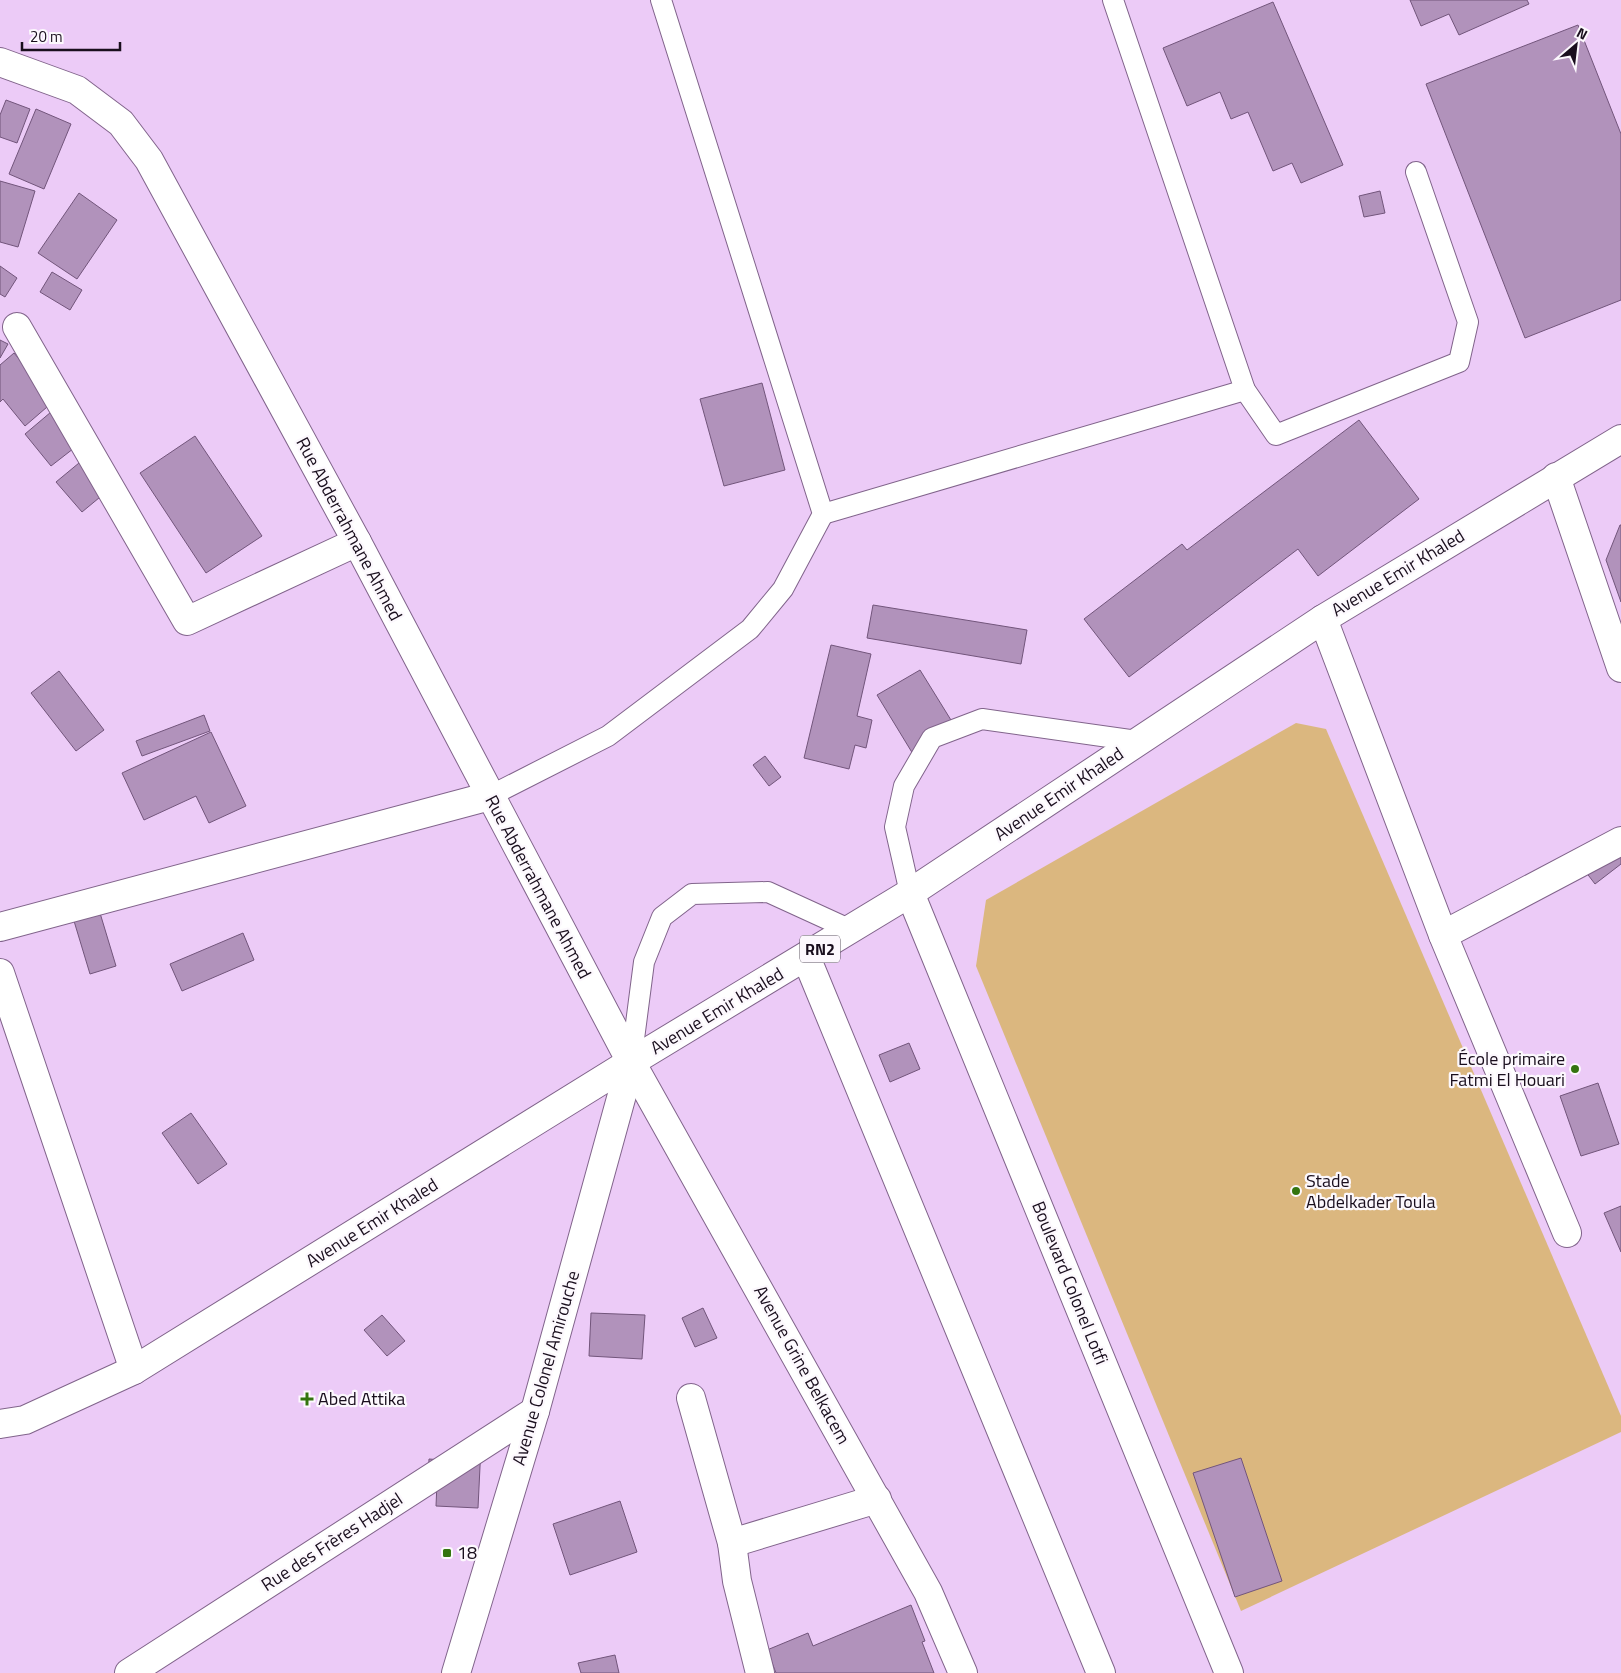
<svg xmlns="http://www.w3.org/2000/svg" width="1621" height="1673" font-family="'Titillium Web',sans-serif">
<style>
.green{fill:#dbb77f}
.building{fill:#b192bb;stroke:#72557b}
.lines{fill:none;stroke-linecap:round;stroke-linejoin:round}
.service-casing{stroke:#81648b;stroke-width:22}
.minor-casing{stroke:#81648b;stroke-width:30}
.tertiary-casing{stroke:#81648b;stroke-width:30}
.secondary-casing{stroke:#81648b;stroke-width:30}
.primary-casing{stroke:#81648b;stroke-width:30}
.service{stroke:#fff;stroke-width:20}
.minor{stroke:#fff;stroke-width:28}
.tertiary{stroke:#fff;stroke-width:28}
.secondary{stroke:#fff;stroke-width:28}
.primary{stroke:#fff;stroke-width:28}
.poi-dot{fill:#34740f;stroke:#fcf8fd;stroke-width:2}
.labels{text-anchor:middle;stroke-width:4.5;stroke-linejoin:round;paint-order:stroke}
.shield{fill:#fcf8fd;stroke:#5d5460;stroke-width:1}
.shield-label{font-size:16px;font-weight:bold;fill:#190e1d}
.street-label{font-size:18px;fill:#190e1d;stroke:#fcf8fd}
.poi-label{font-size:18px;fill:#190e1d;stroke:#fcf8fd;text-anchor:start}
</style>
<rect width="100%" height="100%" fill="#eccbf7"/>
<polygon class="green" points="1296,723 1326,729 1621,1416 1621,1432 1241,1611 976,966 986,900"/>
<g class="building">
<polygon points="1410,0 1527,0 1529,4 1459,35 1449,14 1421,26"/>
<polygon points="1273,2 1343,165 1301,183 1292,163 1273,171 1248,112 1231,119 1220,92 1187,106 1163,48"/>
<polygon points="1578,25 1621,134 1621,300 1525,338 1426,84"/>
<polygon points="6,100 30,109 17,143 0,137 0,115"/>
<polygon points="36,109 71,124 44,189 9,174"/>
<polygon points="0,181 35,191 18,247 0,242"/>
<polygon points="1380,191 1385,213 1364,217 1359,196"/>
<polygon points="79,193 117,220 77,279 38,253"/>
<polygon points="0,266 17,278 5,297 0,294"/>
<polygon points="52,272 82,290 70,310 40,292"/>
<polygon points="0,340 8,344 0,358"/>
<polygon points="14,353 54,401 25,426 3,399 0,402 0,365"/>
<polygon points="762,383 785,470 724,486 700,399"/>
<polygon points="51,412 78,445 51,466 25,434"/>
<polygon points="1359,420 1419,499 1318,576 1298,549 1129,677 1084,619 1182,544 1187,550"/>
<polygon points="195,436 262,536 206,573 140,473"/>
<polygon points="85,458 111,488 82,512 56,482"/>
<polygon points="1620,525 1621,525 1621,602 1606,560"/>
<polygon points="873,605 1027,630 1021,664 867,638"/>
<polygon points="831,645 871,654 857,716 872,720 866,748 855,745 849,769 804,758"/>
<polygon points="920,670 959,733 916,759 877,695"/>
<polygon points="59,671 104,730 76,751 31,693"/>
<polygon points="204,715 210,731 142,756 136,741"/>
<polygon points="211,732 246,806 209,823 196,796 144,820 122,773"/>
<polygon points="765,756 781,777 769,786 753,765"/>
<polygon points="1621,829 1621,864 1595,884 1579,863"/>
<polygon points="100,913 116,966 90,974 74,921"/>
<polygon points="243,933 254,960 182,991 170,964"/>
<polygon points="909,1043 920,1069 890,1082 879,1055"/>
<polygon points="1598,1083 1619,1144 1581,1156 1560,1096"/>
<polygon points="191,1113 227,1164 198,1184 162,1133"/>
<polygon points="1621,1206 1621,1252 1604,1213"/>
<polygon points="703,1308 717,1338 695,1347 682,1318"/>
<polygon points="591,1313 645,1315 642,1359 589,1356"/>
<polygon points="382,1315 405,1341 387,1356 364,1330"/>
<polygon points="457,1445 481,1446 478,1508 436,1506 437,1483 428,1482 429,1459 456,1461"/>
<polygon points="1241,1458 1282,1581 1235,1597 1193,1473"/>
<polygon points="620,1501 637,1552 570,1575 553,1524"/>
<polygon points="911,1605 925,1641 922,1642 934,1673 776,1673 767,1650 808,1633 813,1646"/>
<polygon points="615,1655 619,1673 581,1673 578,1663"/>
</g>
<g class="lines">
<g class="service-casing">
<g id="service">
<polyline points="1113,0 1245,390 1276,435 1459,362 1468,322 1416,172"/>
<polyline points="823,514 1245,390"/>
<polyline points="490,796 608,736 750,629 783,589 823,514 661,0"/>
<polyline points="910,893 895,827 904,786 932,738 982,719 1137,741"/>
<polyline points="631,1062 644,962 662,917 692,894 768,892 851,930"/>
</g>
</g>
<g class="minor-casing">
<g id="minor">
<polyline points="17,327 187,621 357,542"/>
<polyline points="1556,477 1621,668"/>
<polyline points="1323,619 1443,935 1567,1233"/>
<polyline points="0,927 490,796"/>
<polyline points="1443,935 1621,841"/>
<polyline points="0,973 134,1370"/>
<polyline points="691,1398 732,1543 737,1581 760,1673"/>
<polyline points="732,1543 877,1499"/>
<polyline points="129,1673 535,1411"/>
</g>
</g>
<g class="tertiary-casing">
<polyline id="tertiary" points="631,1062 928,1592 963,1673"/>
</g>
<g class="secondary-casing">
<polyline id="secondary" points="0,62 77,90 121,123 149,160 357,542 631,1062 535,1411 456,1673"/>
</g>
<g class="primary-casing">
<g id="primary">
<polyline points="910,893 1229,1673"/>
<polyline points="806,957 1101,1673"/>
<polyline points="0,1424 25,1420 134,1370 631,1062 910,893 1323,619 1621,439"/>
</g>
</g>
<use href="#service" class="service"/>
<use href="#minor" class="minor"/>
<use href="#tertiary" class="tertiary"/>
<use href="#secondary" class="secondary"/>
<use href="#primary" class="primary"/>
</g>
<g class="poi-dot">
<circle cx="1575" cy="1069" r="5"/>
<circle cx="1296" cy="1191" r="5"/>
<path d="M304.5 1391.5h5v5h5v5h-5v5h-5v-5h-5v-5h5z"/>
<rect x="442" y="1548" width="10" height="10" rx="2.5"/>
</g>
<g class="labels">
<rect class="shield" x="800" y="935.5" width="40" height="27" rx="4"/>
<g class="shield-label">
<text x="820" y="955">RN2</text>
</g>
<g class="street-label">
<text transform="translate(349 529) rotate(62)" y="6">Rue Abderrahmane Ahmed</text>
<text transform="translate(1398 573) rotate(-31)" y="6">Avenue Emir Khaled</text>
<text transform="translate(1059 794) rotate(-34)" y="6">Avenue Emir Khaled</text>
<text transform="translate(538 887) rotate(62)" y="6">Rue Abderrahmane Ahmed</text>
<text transform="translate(717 1011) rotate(-31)" y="6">Avenue Emir Khaled</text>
<text transform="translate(372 1223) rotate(-32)" y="6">Avenue Emir Khaled</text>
<text transform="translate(1070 1283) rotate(68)" y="6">Boulevard Colonel Lotfi</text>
<text transform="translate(802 1365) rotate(61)" y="6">Avenue Grine Belkacem</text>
<text transform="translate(546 1368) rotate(-74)" y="6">Avenue Colonel Amirouche</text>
<text transform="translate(332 1542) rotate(-33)" y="6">Rue des Frères Hadjel</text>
</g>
<g class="poi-label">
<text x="1565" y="1065" text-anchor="end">École primaire<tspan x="1565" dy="21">Fatmi El Houari</tspan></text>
<text x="1306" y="1187">Stade<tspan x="1306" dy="21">Abdelkader Toula</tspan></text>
<text x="318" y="1405">Abed Attika</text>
<text x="457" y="1559">18</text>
</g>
</g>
<g transform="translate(1576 45) rotate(28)" stroke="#fcf8fd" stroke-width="4" paint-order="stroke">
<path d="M0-4L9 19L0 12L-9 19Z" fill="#190e1d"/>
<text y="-8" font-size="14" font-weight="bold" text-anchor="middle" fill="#190e1d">N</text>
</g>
<path d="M22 42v8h98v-8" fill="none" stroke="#190e1d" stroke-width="2.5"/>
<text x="30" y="42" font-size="15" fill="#190e1d" stroke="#fcf8fd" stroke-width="4" paint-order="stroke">20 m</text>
</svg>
